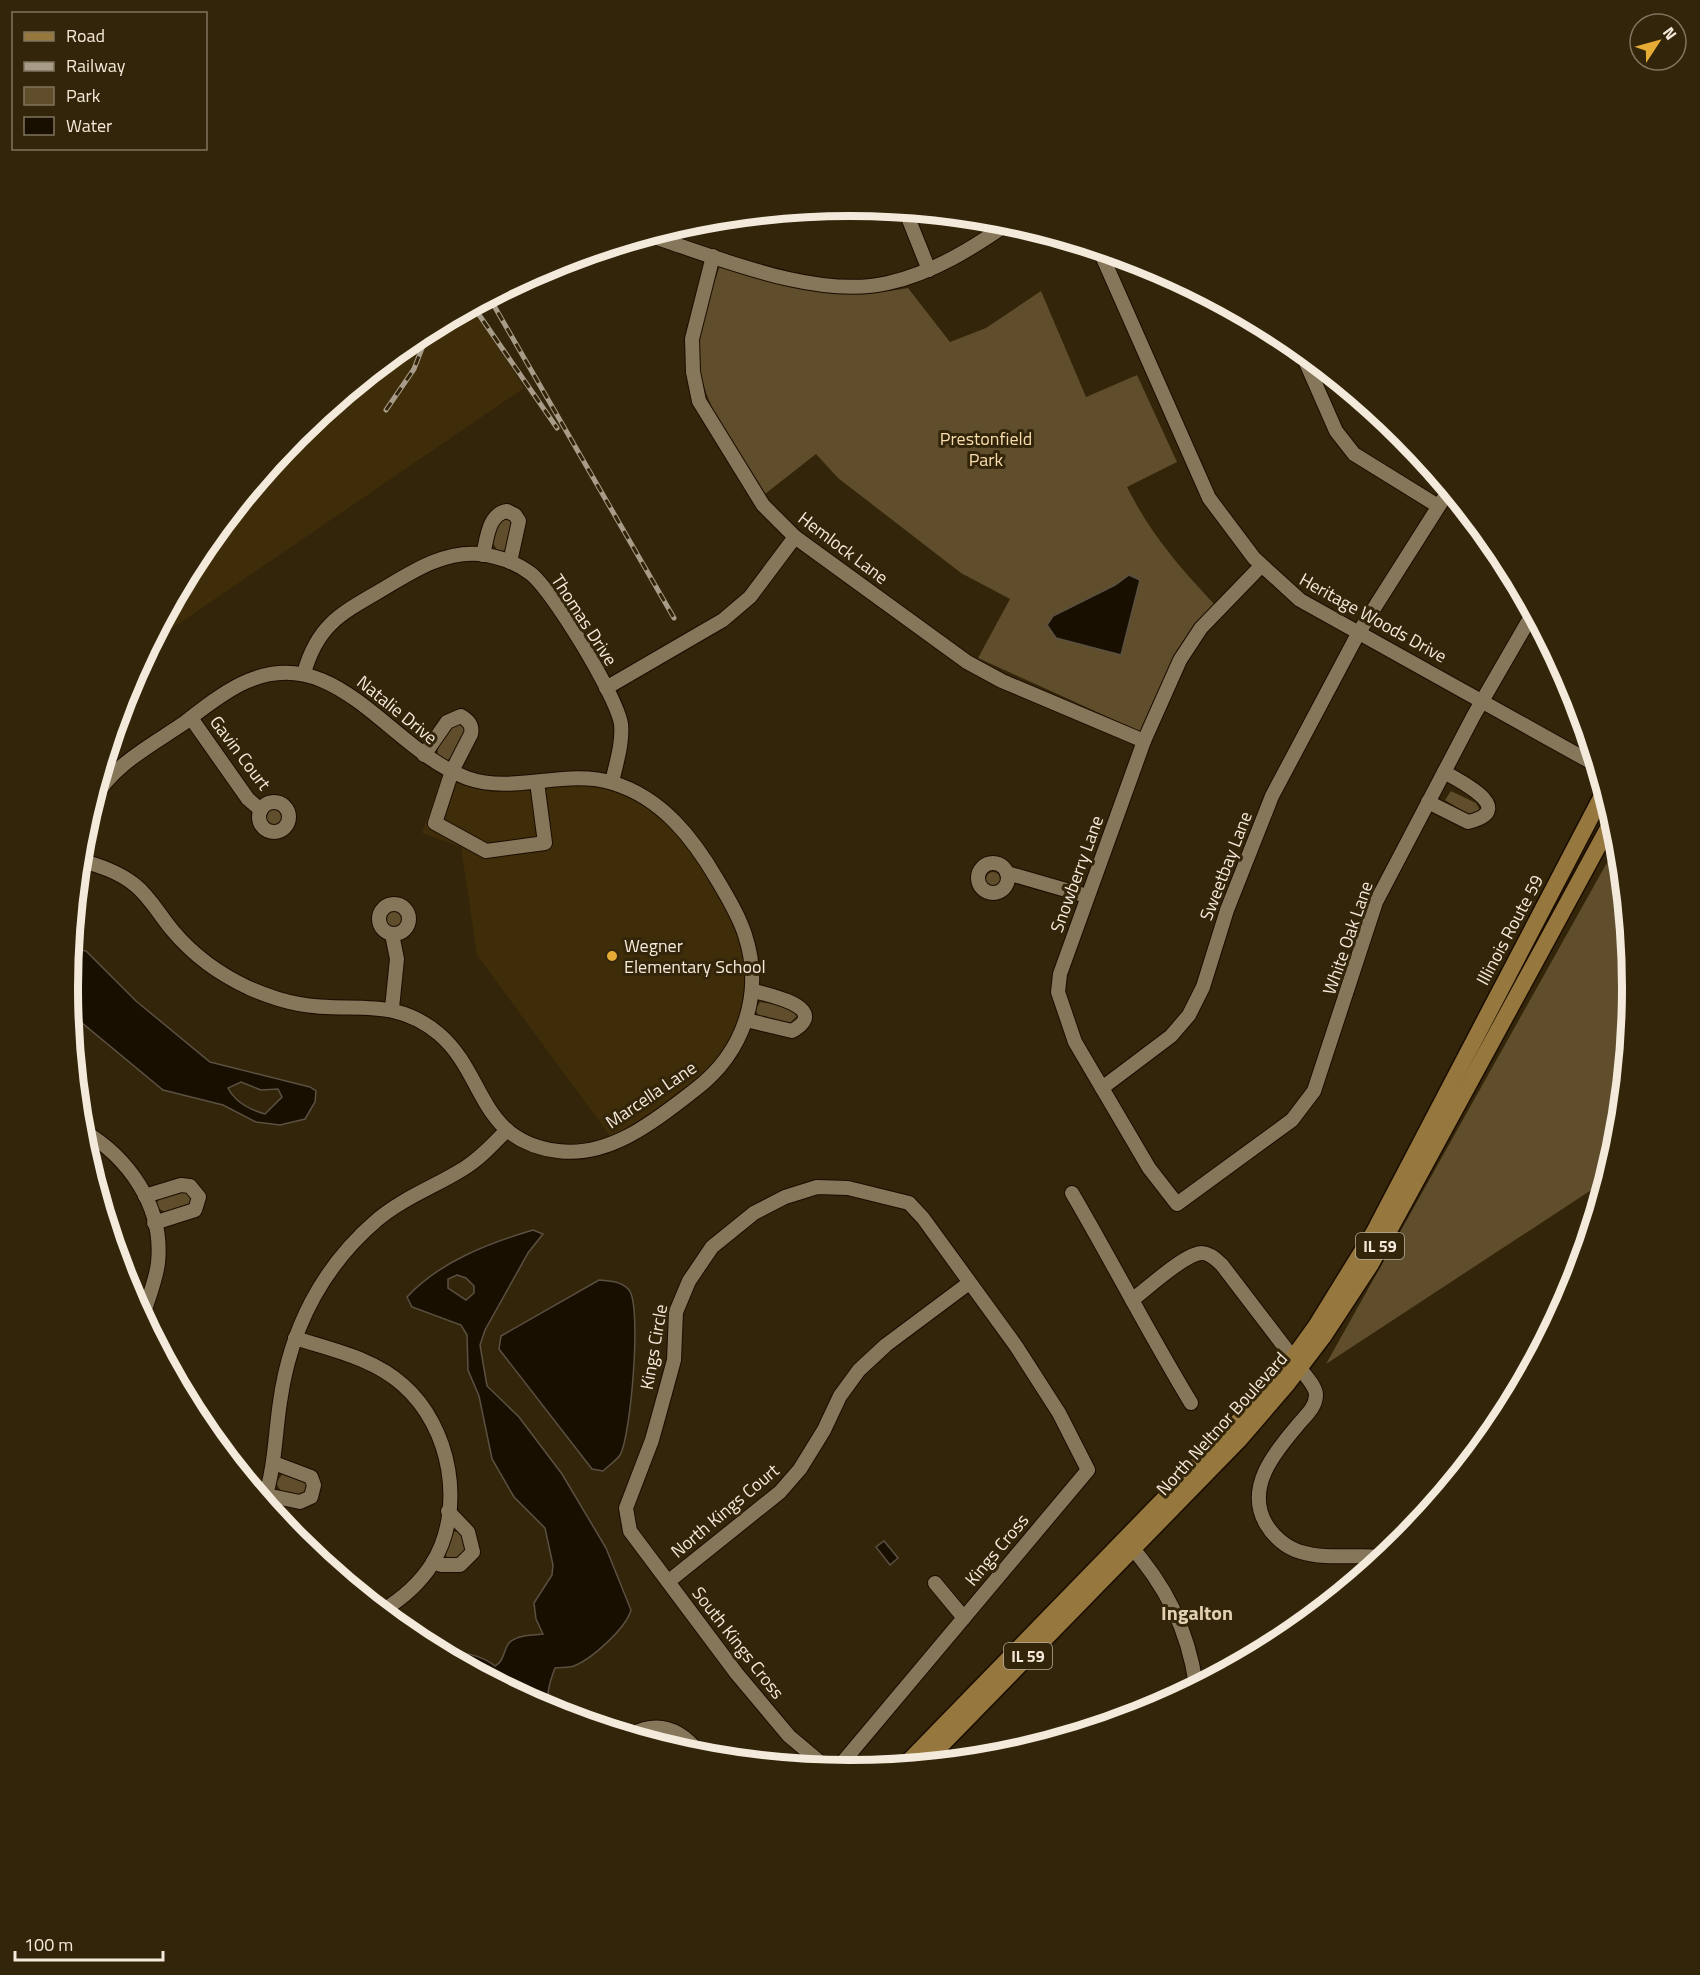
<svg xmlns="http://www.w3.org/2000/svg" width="1700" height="1975" font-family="'Titillium Web',sans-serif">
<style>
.built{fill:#3f2d0a}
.green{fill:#5f4d2b}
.water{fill:#190f01;stroke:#5b5142;stroke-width:1.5;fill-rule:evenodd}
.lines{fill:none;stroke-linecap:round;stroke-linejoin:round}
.minor-casing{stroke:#1a0d00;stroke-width:16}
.major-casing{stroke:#1a0d00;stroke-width:19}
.minor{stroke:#86765a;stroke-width:14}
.major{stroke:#96783e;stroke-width:16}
.rail-casing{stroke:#a79c88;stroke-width:5}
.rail{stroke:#33250a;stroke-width:3;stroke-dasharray:9;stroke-linecap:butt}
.poi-dot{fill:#e6ac36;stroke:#33250a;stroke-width:2}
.labels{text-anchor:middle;stroke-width:6;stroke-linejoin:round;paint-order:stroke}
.shield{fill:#33250a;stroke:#baaf9c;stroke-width:1.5}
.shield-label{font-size:16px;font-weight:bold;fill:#f4eadb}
.park-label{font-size:18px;fill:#faddad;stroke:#33250a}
.street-label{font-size:18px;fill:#f4eadb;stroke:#33250a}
.poi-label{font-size:18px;fill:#f4eadb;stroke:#33250a;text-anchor:start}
.neighbourhood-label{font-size:20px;font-weight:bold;fill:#e2d0b1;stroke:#33250a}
.rim{fill:none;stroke:#f4eadb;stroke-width:8}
</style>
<rect width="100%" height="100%" fill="#33250a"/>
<g class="built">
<polygon points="473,306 524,388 152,642 200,552 297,434 416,337"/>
<polygon points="443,771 454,776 611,786 640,799 685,836 738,925 750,990 732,1045 705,1078 613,1140 477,955 461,847 422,833"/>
</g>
<g class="green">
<path d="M 721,262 C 790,281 836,302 908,288 L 950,342 L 986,328 L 1041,291 L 1086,397 L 1137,375 L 1177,462 L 1127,487 C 1152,536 1178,565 1215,605 L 1141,732 L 978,658 L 1010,599 L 961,573 L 838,478 L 816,454 L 765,494 C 737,455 693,392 698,341 C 701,314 713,288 721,262 Z"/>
<polygon points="509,518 513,523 506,550 498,552 493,543 499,521"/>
<path d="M 459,722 L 465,730 L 451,758 L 445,761 L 439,758 C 433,746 449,727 459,722 Z"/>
<polygon points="1451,791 1476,803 1480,810 1473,817 1445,800"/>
<circle cx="275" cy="816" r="9"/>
<polygon points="1618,843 1632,988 1617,1140 1605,1181 1326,1364"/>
<circle cx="993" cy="879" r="7"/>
<circle cx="394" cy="918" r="9"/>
<polygon points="760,1002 790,1007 797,1016 789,1024 760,1017 755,1010"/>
<polygon points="184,1189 193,1197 188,1205 165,1212 158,1208 156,1203 162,1197"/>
<polygon points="283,1473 305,1478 309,1488 301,1497 282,1493 276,1483"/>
<polygon points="459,1531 469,1550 457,1560 448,1559 444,1552 453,1532"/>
</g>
<g class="water">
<polygon points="1129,575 1140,580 1121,655 1056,638 1047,625 1053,616 1115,585"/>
<path d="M 74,949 L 86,951 L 136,1001 L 210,1062 L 310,1087 L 316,1091 L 315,1102 L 305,1119 L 280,1125 L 256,1122 L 223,1105 L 163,1090 L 70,1013 L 68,987 L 71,950 ZM 241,1082 L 261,1090 L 278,1089 L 282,1097 L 265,1114 C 251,1110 235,1102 228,1088 Z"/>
<path d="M 533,1230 L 543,1234 L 528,1253 L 485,1330 L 480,1345 L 487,1386 L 519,1417 L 562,1474 L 606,1548 L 631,1610 C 626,1628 592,1659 574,1666 C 569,1668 561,1667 555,1668 C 550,1681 545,1696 550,1710 L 444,1653 C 460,1650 483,1656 495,1666 C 505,1661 503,1649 510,1642 C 518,1635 533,1635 543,1634 L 536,1619 L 534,1603 L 552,1575 L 553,1565 L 545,1528 L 514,1497 L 492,1459 L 479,1396 L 468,1370 L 467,1335 L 461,1325 L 412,1307 L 407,1297 C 439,1262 489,1243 533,1230 ZM 457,1275 L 466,1278 L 474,1286 L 474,1293 L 466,1300 L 448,1288 L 448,1279 Z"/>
<path d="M 599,1280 C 610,1281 621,1281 629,1290 C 642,1305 631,1436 620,1455 C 616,1461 608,1466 603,1471 L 592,1469 L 499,1349 L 501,1336 Z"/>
<polygon points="884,1541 898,1558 890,1565 876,1547"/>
</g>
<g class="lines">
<g class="minor-casing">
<g id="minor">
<polyline points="905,210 929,270"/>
<path d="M 648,235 C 716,257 817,300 888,283 C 933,273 973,248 1010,222"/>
<polyline points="1099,249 1209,498 1254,558 1300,600 1596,765"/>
<polyline points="713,256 692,339 693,372 699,401 763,505 795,537 967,662 1002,681 1144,741"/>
<polyline points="1300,349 1336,431 1354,454 1438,506"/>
<path d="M 483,555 C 487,539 488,514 507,511 L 515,515 L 519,521 L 510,562"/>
<polyline points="1261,566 1201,628 1180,660 1144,741 1060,974 1058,992 1075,1042 1149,1168 1177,1204 1292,1120 1314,1091 1376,902 1474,715 1533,613"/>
<path d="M 304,673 C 317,627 338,615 378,592 C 409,574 441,551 479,554 C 496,556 515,562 530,573 C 552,589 617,697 621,724 C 623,743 616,764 612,782"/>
<polyline points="606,688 723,620 750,597 795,537"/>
<polyline points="191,718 248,799 261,810"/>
<path d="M 424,755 L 447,722 L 461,716 C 468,720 473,725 471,734 L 452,771 L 435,823 L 486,851 L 545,843 L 537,782"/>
<path d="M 1428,802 L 1468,822 C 1519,810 1460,781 1444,772"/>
<circle cx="274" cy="817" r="15"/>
<polyline points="82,838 86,825"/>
<path d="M 80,860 C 100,866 119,872 135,885 C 151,898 160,916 173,931 C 194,956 221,975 249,988 C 265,995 282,1001 299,1004 C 351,1014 393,995 439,1034 C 486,1074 478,1141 558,1151 C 611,1158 657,1119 696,1089 C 744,1052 764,993 745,935 C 739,916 728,898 718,881 C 693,838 662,798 613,783 C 565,768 514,795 467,778 C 388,749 335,637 241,684 C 221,694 202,709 184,723 C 152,745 112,765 93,801"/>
<circle cx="993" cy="878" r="15"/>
<polyline points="1007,873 1087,896"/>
<circle cx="394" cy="919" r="15"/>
<polyline points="392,1008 397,959 392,934"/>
<path d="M 746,1020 L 792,1031 C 832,1008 769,995 754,991"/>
<polyline points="1102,1088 1171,1036 1189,1015 1203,987 1227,910 1272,796 1359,632 1449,490"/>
<path d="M 82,1130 C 128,1157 164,1206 158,1263 C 156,1280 148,1299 143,1316"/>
<path d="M 1072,1193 C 1113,1263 1149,1334 1191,1403"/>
<polyline points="145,1196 181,1185 190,1186 199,1197 195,1210 154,1223"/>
<path d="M 1132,1300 C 1147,1289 1185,1253 1202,1253 C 1209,1253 1217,1260 1222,1265 L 1293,1358"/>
<path d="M 295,1338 C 332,1350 373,1358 403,1385 C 451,1427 466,1509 432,1564 C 420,1583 400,1600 382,1611"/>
<path d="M 1300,1368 C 1305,1376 1316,1386 1316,1395 C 1316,1408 1304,1417 1297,1426 C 1274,1453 1245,1488 1266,1524 C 1273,1536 1286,1548 1301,1552 C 1326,1560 1357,1554 1383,1557"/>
<polyline points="266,1495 300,1502 311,1497 314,1485 311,1477 274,1463"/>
<path d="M 264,1501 C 275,1468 275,1435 280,1402 C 290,1330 322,1267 377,1220 C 403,1198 434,1187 463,1169 C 480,1159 493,1144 507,1130"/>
<path d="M 1127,1542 C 1165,1584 1188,1629 1196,1685"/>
<polyline points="433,1562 441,1565 460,1565 473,1552 468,1532 448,1511"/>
<polyline points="669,1581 780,1492 800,1469 824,1430 840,1396 859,1370 886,1345 969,1283"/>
<polyline points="935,1583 964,1618"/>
<path d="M 630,1735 C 660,1719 682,1730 701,1755"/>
<polyline points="827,1768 789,1736 737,1674 630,1531 626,1508 652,1440 665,1393 674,1360 676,1312 689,1281 712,1247 754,1213 785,1197 817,1187 848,1188 909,1203 923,1218 1016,1346 1059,1413 1088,1470 837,1769"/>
</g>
</g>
<g class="major-casing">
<g id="major">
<polyline points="924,1763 1239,1440 1288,1383 1323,1337 1371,1264 1613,819"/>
<polyline points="906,1764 1228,1433 1293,1358 1316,1326 1374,1232 1604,792"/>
</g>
</g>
<use href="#minor" class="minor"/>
<use href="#major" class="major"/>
<g class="rail-casing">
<g id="rail">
<polyline points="489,297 674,618"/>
<polyline points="473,306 557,428"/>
<polyline points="386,410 414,369 429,330"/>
</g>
</g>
<use href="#rail" class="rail"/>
</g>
<circle class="poi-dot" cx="612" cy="956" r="6"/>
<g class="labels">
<g class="shield">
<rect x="1356" y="1233" width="48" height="26" rx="4.5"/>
<rect x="1004" y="1643" width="48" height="26" rx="4.5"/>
</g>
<g class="shield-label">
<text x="1380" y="1252">IL 59</text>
<text x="1028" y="1662">IL 59</text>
</g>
<g class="park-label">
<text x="986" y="445">Prestonfield<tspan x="986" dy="21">Park</tspan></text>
</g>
<g class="street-label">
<text transform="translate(843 548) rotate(37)" y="6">Hemlock Lane</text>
<text transform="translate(1373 618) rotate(29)" y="6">Heritage Woods Drive</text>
<text transform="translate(584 620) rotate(57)" y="6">Thomas Drive</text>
<text transform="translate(397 710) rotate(39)" y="6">Natalie Drive</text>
<text transform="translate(240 753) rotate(53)" y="6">Gavin Court</text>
<text transform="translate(1226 866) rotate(-69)" y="6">Sweetbay Lane</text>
<text transform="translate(1077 874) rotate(-70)" y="6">Snowberry Lane</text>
<text transform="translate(1510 930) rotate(-62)" y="6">Illinois Route 59</text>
<text transform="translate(1348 938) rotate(-71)" y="6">White Oak Lane</text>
<text transform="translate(651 1095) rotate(-34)" y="6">Marcella Lane</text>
<text transform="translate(654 1347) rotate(-80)" y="6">Kings Circle</text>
<text transform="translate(1222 1424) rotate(-48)" y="6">North Neltnor Boulevard</text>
<text transform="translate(725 1511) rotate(-40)" y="6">North Kings Court</text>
<text transform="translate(997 1550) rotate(-50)" y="6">Kings Cross</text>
<text transform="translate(738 1643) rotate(52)" y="6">South Kings Cross</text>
</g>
<g class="poi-label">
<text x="624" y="952">Wegner<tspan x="624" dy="21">Elementary School</tspan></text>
</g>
<g class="neighbourhood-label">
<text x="1197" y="1620">Ingalton</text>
</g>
</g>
<path d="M0 0H1700V1975H0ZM78 988a772 772 0 1 1 1544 0a772 772 0 1 1-1544 0Z" fill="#33250a" fill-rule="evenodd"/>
<path class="rim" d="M78 988a772 772 0 1 1 1544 0a772 772 0 1 1-1544 0Z"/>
<rect x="12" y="12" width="195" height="138" fill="#33250a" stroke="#80745e" stroke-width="1.5"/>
<rect x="24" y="32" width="30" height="9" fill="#96783e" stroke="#80745e" stroke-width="1.5"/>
<text x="66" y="42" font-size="18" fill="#f4eadb">Road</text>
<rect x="24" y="62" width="30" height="9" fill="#a79c88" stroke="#80745e" stroke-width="1.5"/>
<text x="66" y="72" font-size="18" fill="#f4eadb">Railway</text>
<rect x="24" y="87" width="30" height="18" fill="#5f4d2b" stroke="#80745e" stroke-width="1.5"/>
<text x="66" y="102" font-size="18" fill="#f4eadb">Park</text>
<rect x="24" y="117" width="30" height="18" fill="#190f01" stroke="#80745e" stroke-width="1.5"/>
<text x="66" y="132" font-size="18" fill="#f4eadb">Water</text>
<g transform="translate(1658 42) rotate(54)"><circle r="28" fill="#33250a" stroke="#80745e" stroke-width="1.5"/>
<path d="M0-4.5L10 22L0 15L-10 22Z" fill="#e6ac36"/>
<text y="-9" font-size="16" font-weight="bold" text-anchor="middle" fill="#f4eadb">N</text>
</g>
<path d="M15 1951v9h148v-9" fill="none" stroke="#f4eadb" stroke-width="3"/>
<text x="24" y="1951" font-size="18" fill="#f4eadb" stroke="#33250a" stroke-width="4.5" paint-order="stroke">100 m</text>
</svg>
